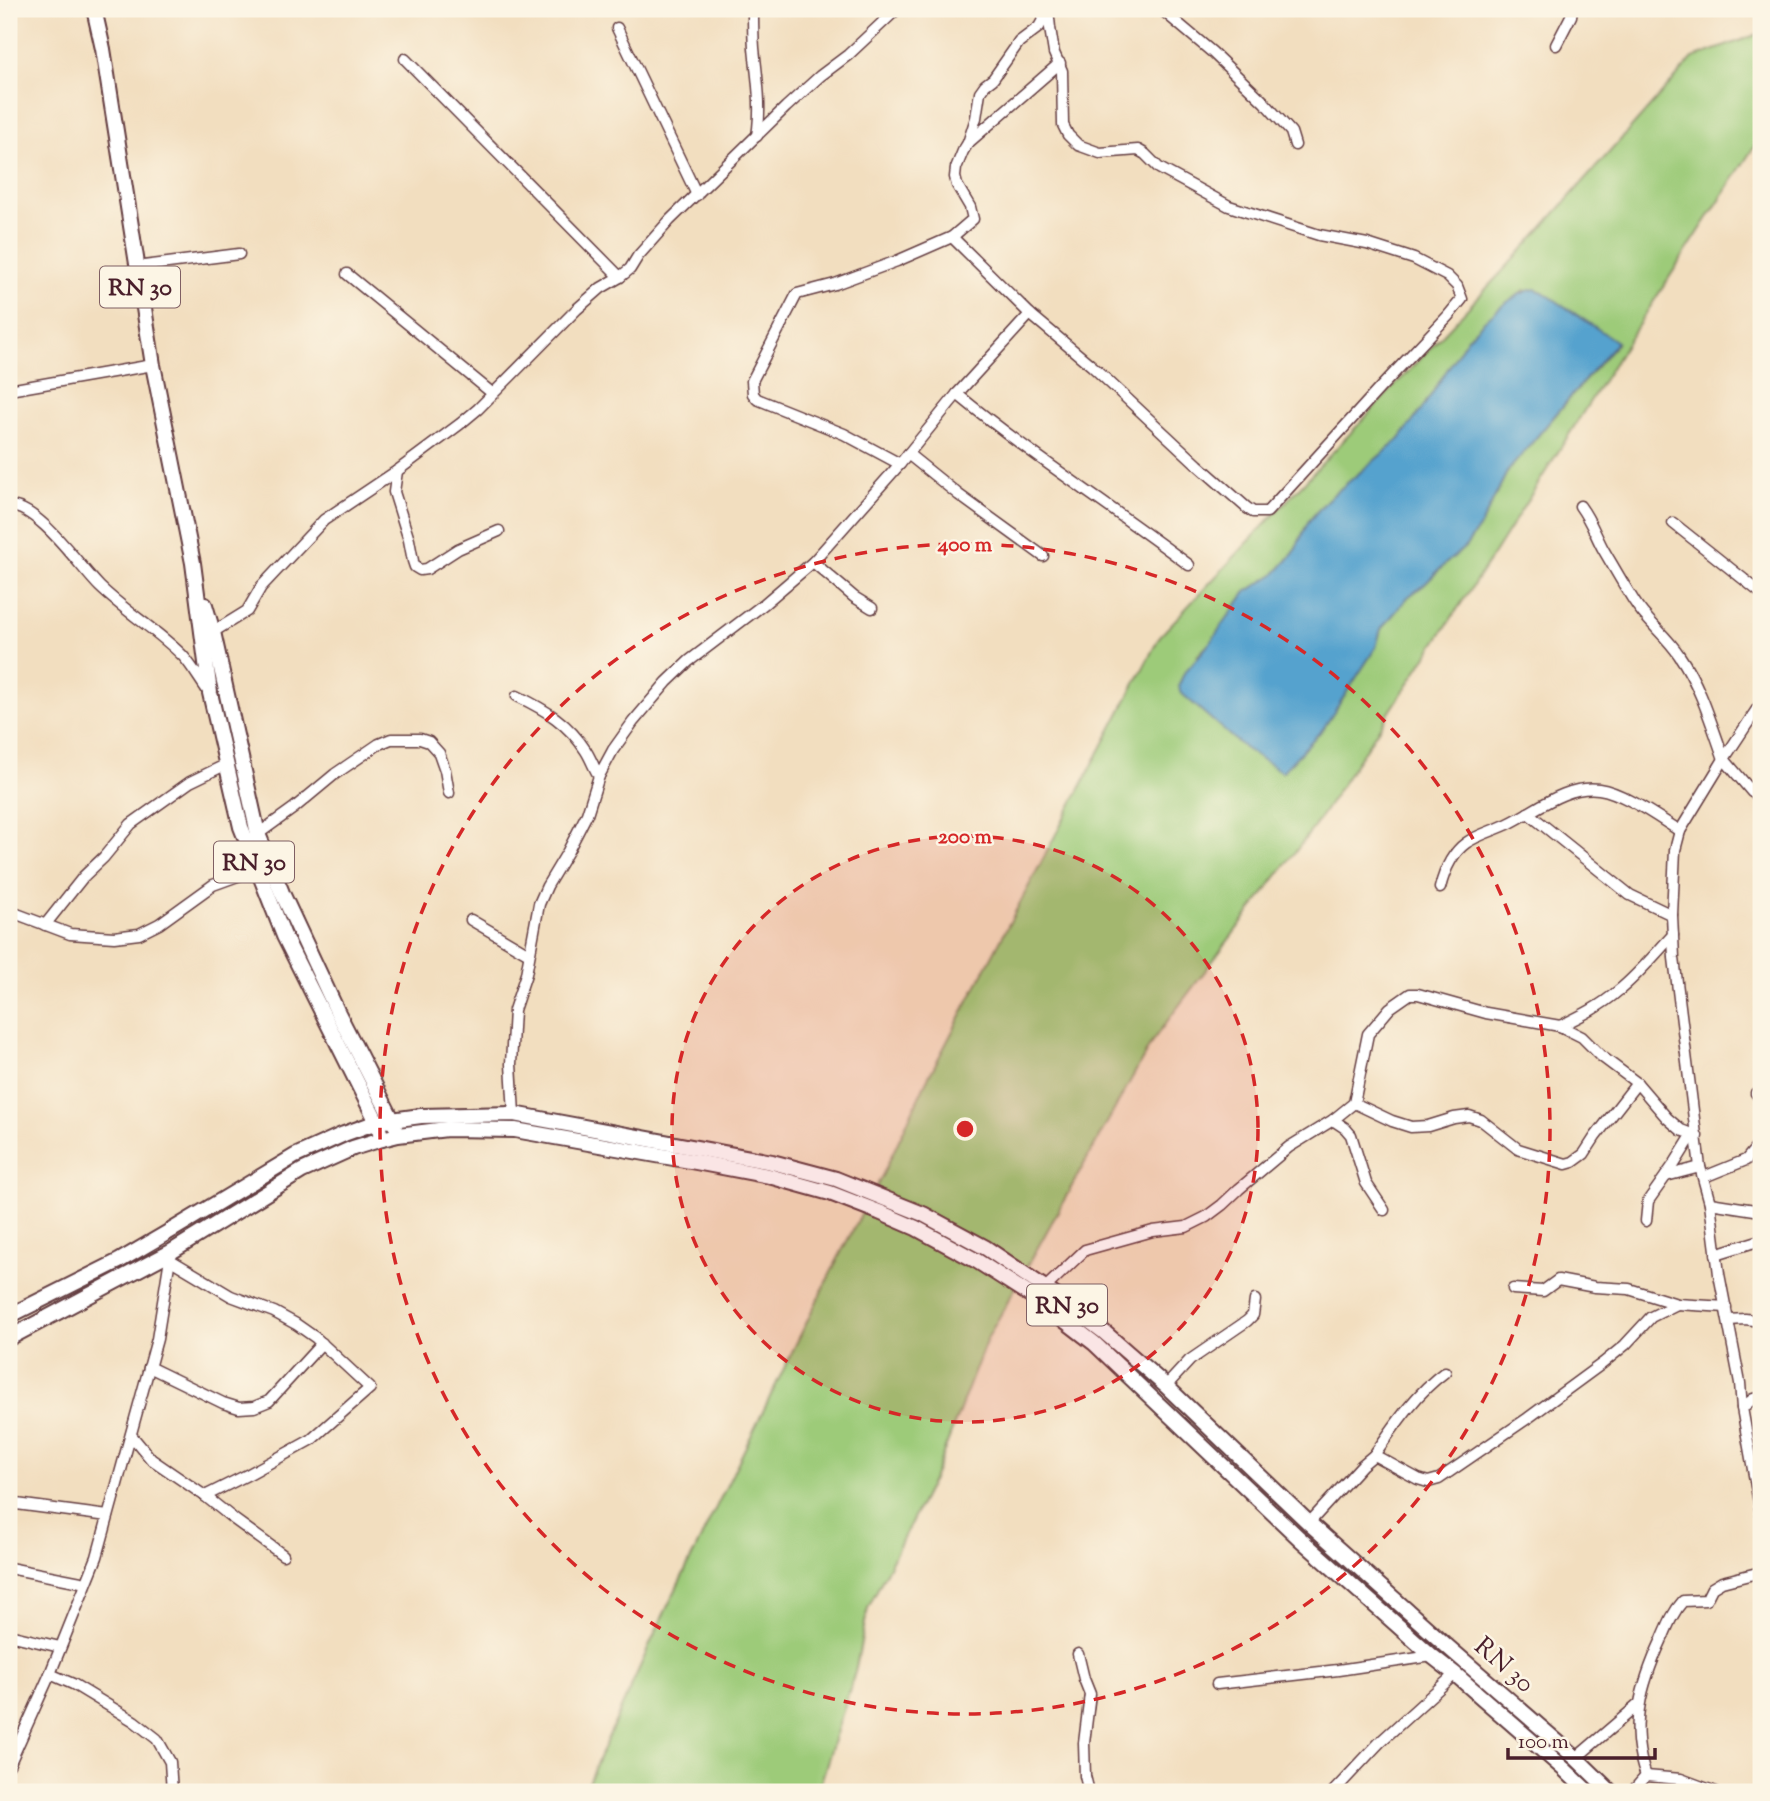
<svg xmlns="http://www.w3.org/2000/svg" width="1770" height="1801" font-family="'Sorts Mill Goudy',serif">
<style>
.green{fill:#9dcb79;stroke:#747552;stroke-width:2;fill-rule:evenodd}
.water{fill:#55a2ce;stroke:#50607c;stroke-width:2}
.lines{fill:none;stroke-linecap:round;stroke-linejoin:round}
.street-casing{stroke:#633c41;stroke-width:13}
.secondary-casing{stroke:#633c41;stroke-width:18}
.primary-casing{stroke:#633c41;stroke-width:18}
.street{stroke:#fff;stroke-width:10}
.secondary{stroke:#fff;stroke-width:14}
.primary{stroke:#fff;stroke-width:14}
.ring{fill:none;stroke:#d62828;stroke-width:3.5;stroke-dasharray:12 9}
.labels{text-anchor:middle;stroke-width:5;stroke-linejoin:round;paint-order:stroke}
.shield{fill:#fcf5e5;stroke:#7f5f63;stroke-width:2}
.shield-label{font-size:24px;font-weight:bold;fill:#4a1f2b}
.street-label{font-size:26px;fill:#4a1f2b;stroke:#fcf5e5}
.centre{fill:#d62828;stroke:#fcf5e5;stroke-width:3.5}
.ring-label{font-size:21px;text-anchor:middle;font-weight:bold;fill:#d62828;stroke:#fcf5e5;stroke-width:5;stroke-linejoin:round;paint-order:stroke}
</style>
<rect width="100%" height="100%" fill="#fcf5e5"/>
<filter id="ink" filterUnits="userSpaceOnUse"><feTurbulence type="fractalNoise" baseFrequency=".0143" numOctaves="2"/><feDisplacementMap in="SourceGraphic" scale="14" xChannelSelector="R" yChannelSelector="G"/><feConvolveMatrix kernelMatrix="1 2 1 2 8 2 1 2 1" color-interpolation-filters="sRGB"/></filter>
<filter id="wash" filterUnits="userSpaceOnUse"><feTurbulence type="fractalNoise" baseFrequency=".00686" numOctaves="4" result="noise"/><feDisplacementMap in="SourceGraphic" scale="28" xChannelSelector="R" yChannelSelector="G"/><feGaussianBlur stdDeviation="1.57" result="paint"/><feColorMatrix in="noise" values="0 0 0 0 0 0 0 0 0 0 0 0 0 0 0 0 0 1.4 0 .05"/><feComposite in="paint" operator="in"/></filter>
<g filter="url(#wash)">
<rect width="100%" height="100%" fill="#f2debf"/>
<path class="green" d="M 1761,33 L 1761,136 L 1628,341 L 1495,552 L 1314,827 L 1153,1040 L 987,1339 L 934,1477 L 868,1608 L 855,1672 L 818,1792 L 582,1792 L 589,1780 L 661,1620 L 838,1258 L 883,1174 L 926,1082 L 1160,636 L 1528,244 L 1693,58 ZM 1525,290 L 1617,343 L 1507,472 L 1481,525 L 1465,547 L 1444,565 L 1424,585 L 1408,597 L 1381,629 L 1376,647 L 1323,729 L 1282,772 L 1197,656 L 1209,644 L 1246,592 L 1276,573 L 1294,553 L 1308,522 L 1327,500 L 1400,439 L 1422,409 L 1467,339 C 1484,319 1504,305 1525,290 Z"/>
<path class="water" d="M 1535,289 L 1543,292 L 1617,342 L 1507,472 L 1481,525 L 1465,547 L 1444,565 L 1424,585 L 1408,597 L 1381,629 L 1376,647 L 1323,729 L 1282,772 L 1244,748 L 1180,692 L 1179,685 L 1184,673 L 1209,644 L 1246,592 L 1276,573 L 1294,553 L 1308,522 L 1327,500 L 1400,439 L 1422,409 L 1467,339 C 1482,322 1513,292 1535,289 Z"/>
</g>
<g filter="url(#ink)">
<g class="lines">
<g class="street-casing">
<g id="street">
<path d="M 753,9 C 753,22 753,35 754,48 C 757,79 762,105 757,136"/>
<polyline points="1161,9 1212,52 1264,102 1291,132 1295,145"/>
<polyline points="617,28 697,195"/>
<polyline points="1556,45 1571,16 1572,9"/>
<polyline points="405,59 620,277"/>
<polyline points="968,143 1060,63"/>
<polyline points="952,237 1030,314 1092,366 1198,465 1247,508 1253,512 1267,512 1379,389 1448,316 1462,299 1457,286 1447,276 1414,259 1367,244 1319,235 1229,206 1159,168 1145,154 1138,150 1100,153 1078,145 1068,135 1063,125 1062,71 1054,53 1050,28 1048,9"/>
<polyline points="136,267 239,254"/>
<polyline points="347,274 492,393"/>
<polyline points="9,390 153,365"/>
<path d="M 957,394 C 1031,455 1112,507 1189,565"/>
<polyline points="908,454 959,495 1043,556"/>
<polyline points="900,464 844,434 757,399 753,394 752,381 797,294 835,284 897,261 952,237 973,219 970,207 957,185 955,177 956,168 963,151 968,143 976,118 980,92 985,85 993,79 1019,42 1039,27 1048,11"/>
<polyline points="397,471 394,492 409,540 413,561 415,567 420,570 427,569 458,549 499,531"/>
<path d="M 9,506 C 39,506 79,566 100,587 C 126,612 157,630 183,656 C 192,666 200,680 208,691"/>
<path d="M 1580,506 C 1591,521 1595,534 1603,549 C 1613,566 1623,584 1634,601 C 1646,621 1666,635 1679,655 C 1701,687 1711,723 1724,759"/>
<polyline points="1673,523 1761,593"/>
<polyline points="813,562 854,597 872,608"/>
<polyline points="213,632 247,611 261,587 324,520 397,471 460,424 478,409 577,309 601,288 620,277 630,269 638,256 670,220 786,107 820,76 848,55 897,9"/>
<path d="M 517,696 C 546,710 568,723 586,751 C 591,759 594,768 599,776"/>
<polyline points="1761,703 1724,759 1680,831 1675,850 1672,915 1674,958 1700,1167 1710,1203 1719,1274 1740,1383 1742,1408 1761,1514"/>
<polyline points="1724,759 1752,792 1757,795 1761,796"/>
<polyline points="1528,813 1630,895 1672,915"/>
<polyline points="258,834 294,808 335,774 379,744 391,739 420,739 429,742 439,753 445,770 449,793"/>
<path d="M 1440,888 C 1444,872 1452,853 1466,843 C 1479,834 1496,830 1510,823 C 1538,809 1566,785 1599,789 C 1623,792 1659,818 1680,831"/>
<polyline points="9,911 70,934 114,937 139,934 159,924 213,885 257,869"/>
<polyline points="471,920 529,954"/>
<polyline points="45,925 84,876 104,857 131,824 190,782 225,765"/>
<path d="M 1560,1026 C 1581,1016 1601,1006 1618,991 C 1638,975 1655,954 1673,935"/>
<polyline points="1756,1093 1761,1100"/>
<polyline points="1354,1103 1392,1121 1411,1127 1428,1126 1454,1118 1469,1116 1481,1120 1518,1149 1566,1164 1573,1162 1584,1154 1595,1137 1637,1083"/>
<polyline points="514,1114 511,1064 514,1010 526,974 539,904 547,886 568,851 587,814 599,776 613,750 633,722 667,682 689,661 764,604 813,562 900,464 957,394 1030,314"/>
<polyline points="1333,1120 1345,1128 1351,1135 1366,1183 1384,1210"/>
<polyline points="1666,1176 1700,1167"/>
<polyline points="1704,1177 1746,1160 1761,1142"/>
<polyline points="1710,1203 1761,1211"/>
<polyline points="1646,1221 1648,1201 1675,1163 1693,1134"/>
<polyline points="1716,1254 1761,1240"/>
<polyline points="169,1259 231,1296 274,1312 296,1324 316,1338 370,1388 311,1440 249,1474 205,1496"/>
<polyline points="1045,1288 1085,1250 1153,1231 1186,1227 1206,1217 1222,1205 1239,1189 1289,1147 1333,1120 1354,1103 1368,1034 1390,1008 1410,994 1418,994 1486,1013 1560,1026 1582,1037 1601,1056 1637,1083 1667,1118 1681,1130 1697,1136"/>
<polyline points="1513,1289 1543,1291 1558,1280 1595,1287 1629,1289 1677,1304 1726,1307"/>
<polyline points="1729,1320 1745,1319 1761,1321"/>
<polyline points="149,1367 223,1403 239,1408 254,1407 269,1401 322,1343"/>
<polyline points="1166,1386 1190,1360 1247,1321 1253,1315 1255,1300"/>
<polyline points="1742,1408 1753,1399 1761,1397"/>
<polyline points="131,1435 151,1459 205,1496 235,1520 283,1555"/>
<path d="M 1374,1455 C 1395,1425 1415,1394 1445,1372"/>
<polyline points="9,1503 108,1516"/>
<polyline points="1309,1523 1362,1465 1374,1455 1418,1479 1428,1482 1439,1479 1528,1418 1603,1363 1625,1345 1651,1317 1677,1304"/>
<polyline points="9,1568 86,1583"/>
<polyline points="9,1635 60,1647"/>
<polyline points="1078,1654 1084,1679 1090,1694 1084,1743 1085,1776 1089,1792"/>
<polyline points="50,1674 73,1684 134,1721 157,1739 170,1762 172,1792"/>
<polyline points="1217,1684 1338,1670 1432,1656"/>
<polyline points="1576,1758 1638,1705"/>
<polyline points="9,1765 50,1674 97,1557 157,1339 171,1252"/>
<path d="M 1646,1776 C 1628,1728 1641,1684 1662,1639 C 1668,1625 1673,1612 1683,1601 L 1706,1600 L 1712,1588 L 1722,1582 L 1761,1572"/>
<polyline points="1646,1776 1681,1779 1716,1792"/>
<polyline points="1333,1792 1380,1742 1455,1674"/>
<polyline points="1632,1792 1646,1776"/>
</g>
</g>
<g class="secondary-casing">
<g id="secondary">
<polyline points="9,1316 119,1261 177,1227 295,1156 344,1134 377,1122"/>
<polyline points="9,1338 171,1252 302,1171 353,1148 382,1139"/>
</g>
</g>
<g class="primary-casing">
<g id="primary">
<polyline points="94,9 103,49 153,365 193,563 210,693 241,827 284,936 377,1122 382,1139 398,1135 447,1129 515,1130 696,1162 769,1176 830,1193 879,1212 916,1228 977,1261 1038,1300 1094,1343 1299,1538 1432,1656 1455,1674 1565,1770 1588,1792"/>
<polyline points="205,605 213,632 258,834 282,893 338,1013 395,1125"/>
<polyline points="377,1122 421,1116 514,1114 772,1162 836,1179 923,1214 986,1248 1045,1288 1104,1332 1166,1386 1309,1523 1448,1647 1576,1758 1611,1792"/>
</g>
</g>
<use href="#street" class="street"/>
<use href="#secondary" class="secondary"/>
<use href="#primary" class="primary"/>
</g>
</g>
<circle cx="965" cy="1129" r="293" fill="#d62828" fill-opacity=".12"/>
<g class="ring">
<circle cx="965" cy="1129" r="293"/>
<circle cx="965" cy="1129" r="585"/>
</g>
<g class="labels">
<g class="shield">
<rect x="100" y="266.5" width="80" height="41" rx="5"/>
<rect x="214" y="841.5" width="80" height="41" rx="5"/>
<rect x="1027" y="1284.5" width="80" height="41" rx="5"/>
</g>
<g class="shield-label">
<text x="140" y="295">RN 30</text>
<text x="254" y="870">RN 30</text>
<text x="1067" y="1313">RN 30</text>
</g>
<g class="street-label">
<text transform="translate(1505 1664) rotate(41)" y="9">RN 30</text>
</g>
</g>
<circle cx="965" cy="1129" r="10" class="centre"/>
<g class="ring-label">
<text x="965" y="551">400 m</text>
<text x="965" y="843">200 m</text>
</g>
<rect width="1770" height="1801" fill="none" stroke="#fcf5e5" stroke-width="35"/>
<path d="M1508 1748v10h147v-10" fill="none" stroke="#4a1f2b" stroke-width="3.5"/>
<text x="1518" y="1748" font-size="21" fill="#4a1f2b" stroke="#fcf5e5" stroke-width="5" paint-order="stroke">100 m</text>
</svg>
